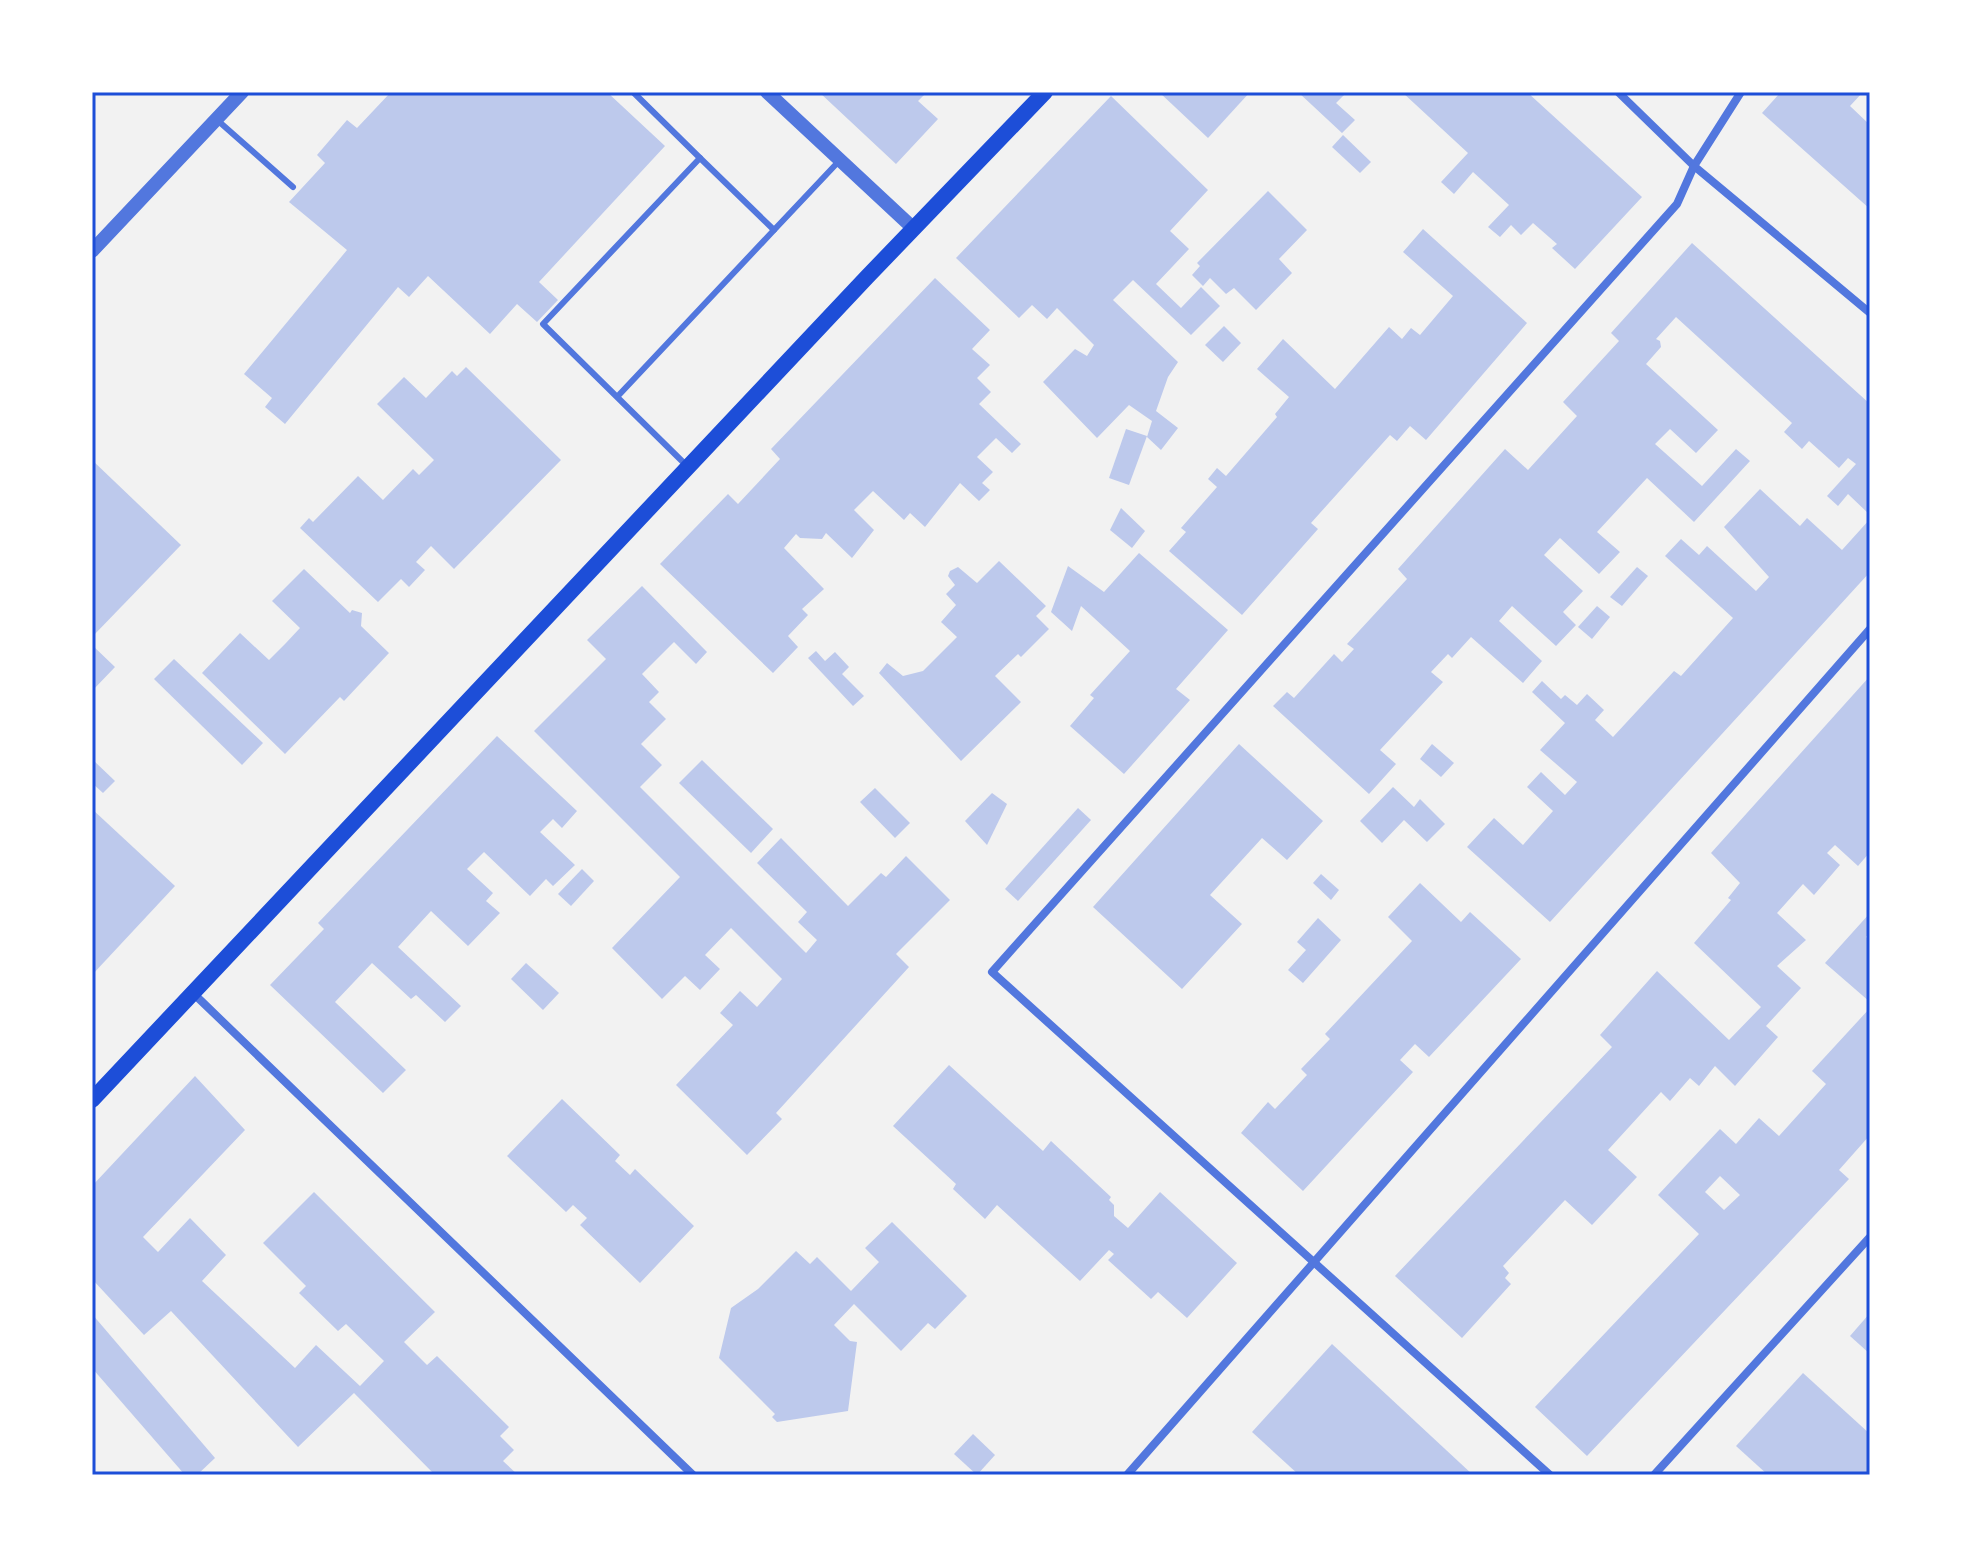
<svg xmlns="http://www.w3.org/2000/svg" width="1962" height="1567" font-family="'PT Sans',sans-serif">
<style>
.building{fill:#bdc9ec;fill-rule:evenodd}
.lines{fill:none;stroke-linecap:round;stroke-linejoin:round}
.service{stroke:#5277de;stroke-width:6}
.minor{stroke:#5277de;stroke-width:8}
.tertiary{stroke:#5277de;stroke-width:14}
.secondary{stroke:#1d4ed8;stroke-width:16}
.neatline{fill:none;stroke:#1d4ed8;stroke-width:3}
</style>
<rect width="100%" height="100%" fill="#f2f2f2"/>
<g class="building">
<polygon points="391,92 607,92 665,146 539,282 558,300 537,322 517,304 490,334 428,276 409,297 398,287 285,424 265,407 272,398 244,374 347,250 289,202 325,163 317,155 347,120 357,128"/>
<polygon points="819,92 927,92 918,101 938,119 896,164"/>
<polygon points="1159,92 1250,92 1208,138"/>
<polygon points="1298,92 1347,92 1336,103 1355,120 1342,133"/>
<polygon points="1402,92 1527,92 1642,197 1575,269 1552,248 1557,244 1533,223 1521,235 1511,225 1500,237 1488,227 1509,205 1473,172 1454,194 1441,182 1468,153"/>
<polygon points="1781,92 1863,92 1850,106 1870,125 1870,209 1762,113"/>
<polygon points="1111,96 1208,190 1170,231 1189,249 1156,284 1181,308 1201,287 1220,306 1191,335 1133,280 1113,300 1178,362 1168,377 1156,411 1178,428 1161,450 1147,437 1152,421 1129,405 1097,438 1043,382 1075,349 1087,356 1094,345 1057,308 1047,319 1032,305 1019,318 956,258"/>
<polygon points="1343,135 1371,162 1360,173 1332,147"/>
<polygon points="1268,191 1307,230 1279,259 1292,273 1256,310 1234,288 1226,294 1210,278 1203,286 1192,275 1200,266 1197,263"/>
<polygon points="1423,229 1527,323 1426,440 1410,426 1397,441 1390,435 1311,523 1318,529 1242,615 1169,551 1186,532 1181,528 1217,487 1208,479 1217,468 1226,476 1277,417 1275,414 1289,397 1257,369 1283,339 1335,389 1389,327 1402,339 1411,328 1420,335 1453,296 1403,252"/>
<polygon points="1692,243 1870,404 1870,515 1848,494 1838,506 1827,496 1856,464 1848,458 1839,468 1809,441 1802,449 1784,432 1792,423 1676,317 1656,339 1660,341 1661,347 1646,364 1718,430 1696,453 1670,429 1655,444 1702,486 1736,449 1750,461 1694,522 1647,478 1597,532 1620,552 1599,574 1560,538 1544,555 1583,591 1563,612 1576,625 1556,646 1512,606 1499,621 1542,661 1523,683 1471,637 1452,658 1448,654 1431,672 1443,682 1380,750 1396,764 1369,794 1273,706 1287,692 1294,698 1334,654 1342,662 1354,649 1347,644 1407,579 1398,569 1505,449 1528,470 1577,416 1563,402 1619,341 1611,333"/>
<polygon points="935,278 990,330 972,349 990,365 977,378 991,392 979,404 1021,444 1012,453 996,438 977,457 993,472 982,483 990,490 979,501 960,483 925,527 910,513 904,520 873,491 854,510 874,530 852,558 826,533 822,539 800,538 796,534 784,548 824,589 802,609 808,615 788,636 798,647 773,673 660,564 728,494 738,504 780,459 771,449"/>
<polygon points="1224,326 1241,343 1223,362 1205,345"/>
<polygon points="466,367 561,460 454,569 431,546 416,562 425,570 409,587 401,579 378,602 300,528 309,518 313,522 358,476 383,500 413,469 419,475 434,460 377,404 404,377 426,398 452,371 457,376"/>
<polygon points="1126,429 1147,436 1129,485 1109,478"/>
<polygon points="92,460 181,545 92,637"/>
<polygon points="1760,489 1800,526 1807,518 1842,550 1870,519 1870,572 1550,922 1467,847 1494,818 1523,845 1553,811 1527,787 1541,772 1565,795 1577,782 1540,750 1565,723 1532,692 1542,681 1561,699 1565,695 1577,705 1587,694 1604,710 1595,720 1613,737 1674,671 1681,676 1733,618 1665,556 1681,539 1699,555 1707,546 1756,591 1769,577 1724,527"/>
<polygon points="1121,508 1145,531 1132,548 1110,530"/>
<polygon points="1139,553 1228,630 1176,689 1190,700 1124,774 1070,726 1094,698 1090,695 1130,651 1081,606 1072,631 1051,612 1068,566 1104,592"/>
<polygon points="999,561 1046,606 1036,616 1049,629 1021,657 1018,654 995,676 1021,702 961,761 879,673 887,663 903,676 923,671 957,637 941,622 956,605 946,594 955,585 948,576 950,571 958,567 977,583"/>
<polygon points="1637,567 1648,576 1622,606 1610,597"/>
<polygon points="304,569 350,613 352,610 362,613 361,626 389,653 344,701 340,697 285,754 202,673 240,633 269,660 285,644 300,628 272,601"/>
<polygon points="642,586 707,652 696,664 674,642 642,674 659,692 649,702 666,719 641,744 662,765 640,787 806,953 817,940 798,922 807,912 757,863 781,838 848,906 881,873 886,877 906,856 950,900 896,954 909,967 776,1113 782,1119 747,1155 676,1085 733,1025 720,1013 740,991 757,1007 782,979 731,928 705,955 720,969 700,990 685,976 662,999 612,948 680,877 534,731 606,659 587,640"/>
<polygon points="1597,606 1610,617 1592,639 1578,627"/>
<polygon points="92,645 115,667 92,691 93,665"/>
<polygon points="816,651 825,661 835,652 849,667 842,674 864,696 853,706 808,658"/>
<polygon points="174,659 263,743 242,765 154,679"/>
<polygon points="1870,676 1870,852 1858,866 1835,845 1827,853 1840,865 1814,895 1803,884 1777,913 1806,940 1777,966 1801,988 1766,1026 1778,1037 1735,1086 1715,1066 1699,1086 1690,1078 1670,1101 1661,1092 1608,1150 1637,1177 1592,1225 1565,1200 1503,1266 1509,1273 1505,1278 1511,1284 1462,1338 1395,1276 1612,1047 1600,1035 1657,971 1729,1040 1761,1007 1694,943 1731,900 1728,898 1740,883 1711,853"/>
<polygon points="497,736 577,811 562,828 553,819 540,832 575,865 553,886 546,879 530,896 484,852 467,869 493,893 486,901 500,913 468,946 431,911 398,947 461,1006 445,1022 416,995 411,999 372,963 335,1002 406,1070 383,1093 270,985 324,929 318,923"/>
<polygon points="1239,744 1323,821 1287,860 1262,838 1210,895 1242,924 1182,989 1093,907"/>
<polygon points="1432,744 1454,763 1441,777 1420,759"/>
<polygon points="92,759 115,781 103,793 92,783"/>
<polygon points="702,760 773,829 751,853 679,783"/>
<polygon points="1393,787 1414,807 1420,799 1445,824 1427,842 1404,820 1382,843 1360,821"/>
<polygon points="875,788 910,823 895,838 860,802"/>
<polygon points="992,793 1007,804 987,845 965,821"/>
<polygon points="1078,808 1091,820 1018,901 1005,889"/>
<polygon points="92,809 175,886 92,975"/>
<polygon points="582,869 594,881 571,906 558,894"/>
<polygon points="1321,874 1339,890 1331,900 1313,883"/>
<polygon points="1420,883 1461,922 1470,912 1521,959 1429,1057 1415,1044 1400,1060 1413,1072 1303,1191 1241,1133 1268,1102 1275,1109 1307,1075 1301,1069 1330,1039 1325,1034 1412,941 1388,917"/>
<polygon points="1870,913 1870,932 1866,937 1870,940 1870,1002 1825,963"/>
<polygon points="1318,918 1341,940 1303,983 1288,970 1306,950 1297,942"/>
<polygon points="526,963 559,993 543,1010 511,979"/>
<path d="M 1870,1008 L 1870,1135 L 1839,1170 L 1849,1179 L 1587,1456 L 1535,1407 L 1699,1234 L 1658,1195 L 1720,1129 L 1736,1144 L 1759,1118 L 1779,1136 L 1826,1084 L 1812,1071 ZM 1720,1176 L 1740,1195 L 1724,1210 L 1705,1192 Z"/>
<polygon points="949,1065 1043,1151 1051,1141 1111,1197 1109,1200 1114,1205 1114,1216 1128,1228 1160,1192 1237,1263 1187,1318 1158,1292 1151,1299 1108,1260 1114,1254 1109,1250 1080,1281 997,1205 985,1219 953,1189 956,1184 893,1126"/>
<polygon points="195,1076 245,1130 143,1237 158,1252 190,1218 226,1255 202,1281 295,1368 316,1345 360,1386 384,1361 346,1324 338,1331 299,1293 306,1286 263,1243 314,1192 435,1312 404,1342 427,1365 437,1356 509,1427 500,1436 514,1450 503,1461 518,1475 435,1475 354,1393 298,1447 171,1311 144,1335 92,1279 92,1186"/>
<polygon points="562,1099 620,1155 615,1161 630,1175 635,1169 694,1226 640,1283 580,1225 587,1218 573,1205 566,1212 507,1156"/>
<polygon points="892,1222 967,1296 935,1329 928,1323 901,1351 854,1304 834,1325 850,1341 857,1342 848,1411 777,1422 772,1417 775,1414 719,1358 731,1308 758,1289 796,1251 810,1264 817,1257 851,1291 879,1262 865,1248"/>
<polygon points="1870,1313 1870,1354 1850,1336"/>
<polygon points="92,1314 215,1458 197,1475 185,1475 92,1368"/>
<polygon points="1332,1344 1473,1475 1299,1475 1252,1432"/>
<polygon points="1803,1373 1870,1434 1870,1475 1768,1475 1736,1446"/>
<polygon points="973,1434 995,1455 977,1475 954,1454"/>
</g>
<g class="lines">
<g class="service">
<polyline points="633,92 700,158"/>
<polyline points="216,119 293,187"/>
<polyline points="774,230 840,160"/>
<polyline points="617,397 774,230 700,158 543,324 687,466"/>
</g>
<g class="minor">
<polyline points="1618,92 1694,166 1870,313"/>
<polyline points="194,994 693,1475"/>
<polyline points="1127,1475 1870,629"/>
<polyline points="1550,1475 992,972 1677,204 1694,166 1741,92"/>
<polyline points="1654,1475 1870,1237"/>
</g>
<g class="tertiary">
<polyline points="767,92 913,228"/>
<polyline points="92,251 242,92"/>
</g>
<polyline class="secondary" points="92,1100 867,277 1045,92"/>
</g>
<rect width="1962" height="1567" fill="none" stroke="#ffffff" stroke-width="188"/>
<rect x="94" y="94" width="1774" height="1379" class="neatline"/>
</svg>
